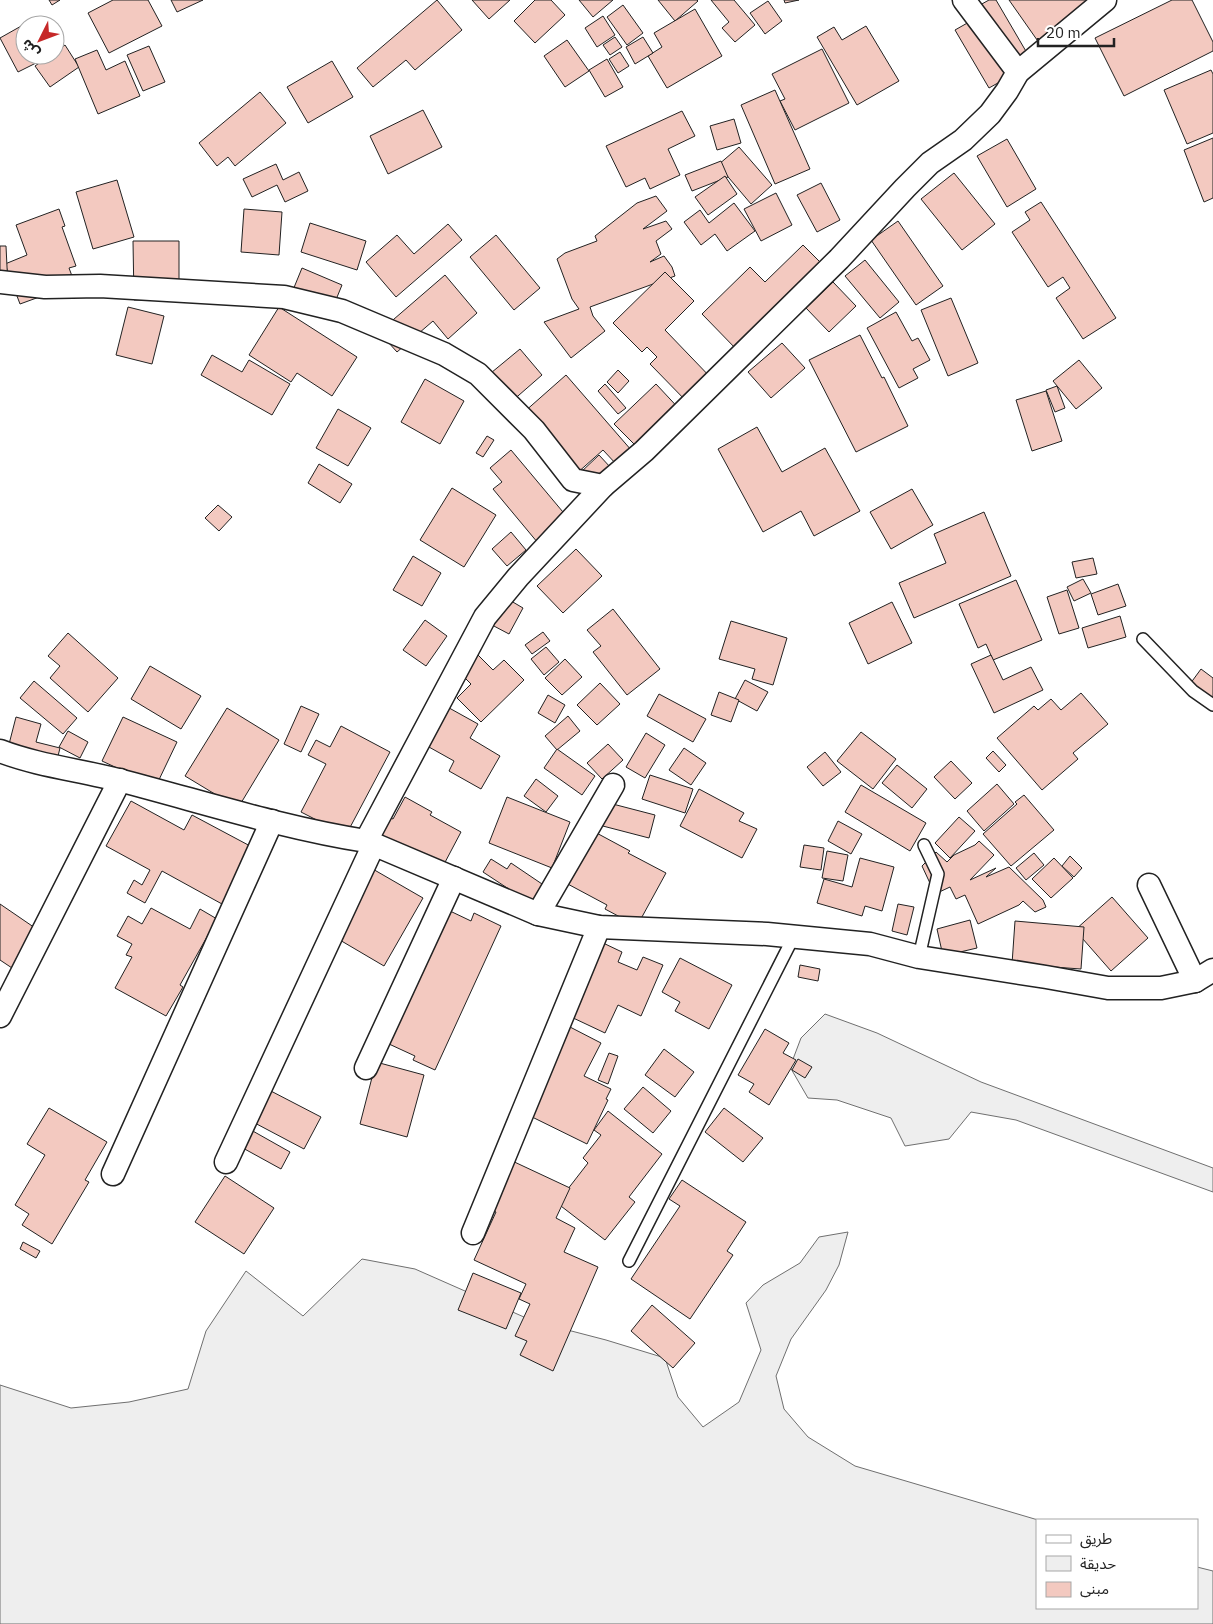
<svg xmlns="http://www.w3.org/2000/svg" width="1213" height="1624" font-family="'IBM Plex Sans','Noto Sans Arabic',sans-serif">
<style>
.green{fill:#eee;stroke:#6f6f6f}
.building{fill:#f3c9c0;stroke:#222}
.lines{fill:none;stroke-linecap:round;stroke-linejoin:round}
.service-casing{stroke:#222;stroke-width:14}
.minor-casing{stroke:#222;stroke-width:25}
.service{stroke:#fff;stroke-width:11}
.minor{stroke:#fff;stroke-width:22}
</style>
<rect width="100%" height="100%" fill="#fff"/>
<g class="green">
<polygon points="825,1014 877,1033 981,1082 1213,1168 1213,1192 1016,1120 971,1112 949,1139 905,1146 891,1118 837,1100 808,1098 790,1067 801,1038"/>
<polygon points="848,1232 839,1265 826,1290 791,1339 776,1376 784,1409 808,1437 855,1466 1038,1520 1037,1520 1037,1608 1197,1608 1197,1567 1213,1571 1213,1624 0,1624 0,1385 71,1408 129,1402 188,1389 206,1331 246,1271 303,1316 362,1259 415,1269 533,1321 606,1340 665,1358 678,1397 703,1427 739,1402 761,1350 746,1303 763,1285 800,1263 819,1237"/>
</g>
<g class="building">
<polygon points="49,0 60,0 52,5"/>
<polygon points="113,0 148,0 162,26 109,53 88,13"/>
<polygon points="171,0 203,0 177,12"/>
<polygon points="437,0 462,30 415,70 406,60 373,87 357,68"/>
<polygon points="472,0 510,0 489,19"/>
<polygon points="535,0 551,0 565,15 535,43 514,21"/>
<polygon points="579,0 613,0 593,17"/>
<polygon points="658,0 697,0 698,1 675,21"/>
<polygon points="711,0 734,0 755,25 735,42 722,28 729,22"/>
<polygon points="784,0 799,0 785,3"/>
<polygon points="989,0 996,0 1027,53 1012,75 989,88 955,30 985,13 980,5"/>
<polygon points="1009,0 1106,0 1042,47"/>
<polygon points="1172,0 1192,0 1213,42 1213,51 1124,96 1095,38"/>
<polygon points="768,1 782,21 765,34 750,13"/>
<polygon points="623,5 643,33 627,45 607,17"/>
<polygon points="695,9 722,56 667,88 648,56 662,47 654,33"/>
<polygon points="603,16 615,35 597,47 585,28"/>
<polygon points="23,25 25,29 25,55 39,55 42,60 18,72 0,38"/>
<polygon points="866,26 899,81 857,105 817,37 834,27 842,40"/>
<polygon points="615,37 622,47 610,55 603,45"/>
<polygon points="643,37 653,53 635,64 626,47"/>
<polygon points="567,40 589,71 565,87 544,56"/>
<polygon points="65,45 79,67 50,87 35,66 51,55 55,55 55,52"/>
<polygon points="149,46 165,82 143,91 127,55"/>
<polygon points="822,49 849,103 795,130 780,101 785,99 772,74"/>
<polygon points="97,50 106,70 125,61 140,96 98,114 75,59"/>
<polygon points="620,52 629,66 618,73 609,59"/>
<polygon points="607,59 623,87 605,97 589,70"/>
<polygon points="332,61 353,97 308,123 287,87"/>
<polygon points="1211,70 1213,74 1213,133 1187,144 1164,90"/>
<polygon points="775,90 810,169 775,184 741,105"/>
<polygon points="260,92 286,123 235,166 228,157 217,166 199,143"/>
<polygon points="423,110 442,147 388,174 370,136"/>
<polygon points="682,111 695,136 668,149 680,175 650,189 645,178 626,187 606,146"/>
<polygon points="734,119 741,143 717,150 710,126"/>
<polygon points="1213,138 1213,198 1204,202 1184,150"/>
<polygon points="1007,139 1036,189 1007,207 977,156"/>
<polygon points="739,147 772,185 751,204 718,165"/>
<polygon points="721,161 728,177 692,191 685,175"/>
<polygon points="276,164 283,180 299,172 308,191 285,202 277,185 252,197 243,179"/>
<polygon points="954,173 995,224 962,250 921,199"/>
<polygon points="725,176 737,194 708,215 695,197"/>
<polygon points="117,180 134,237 93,249 76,192"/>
<polygon points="821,183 840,220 817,232 797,195"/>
<polygon points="776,193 792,225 761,241 744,209"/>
<polygon points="656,196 667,211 643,229 666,221 672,229 656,241 661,254 650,262 664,256 672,267 675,276 590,307 593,316 605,331 571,358 544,322 579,309 572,299 557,259 565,253 597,241 595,236 637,203"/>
<polygon points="1041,202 1116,318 1083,339 1056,298 1070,288 1063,277 1048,287 1012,232 1030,220 1025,212"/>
<polygon points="734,203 755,231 727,251 715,234 701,245 684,222 700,210 709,223"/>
<polygon points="59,209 65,226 62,227 76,266 69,268 75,284 20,304 5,264 27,255 16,225"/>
<polygon points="244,209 282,212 279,255 241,252"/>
<polygon points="898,221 943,286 916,305 871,240"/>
<polygon points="310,223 366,241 357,270 301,252"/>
<polygon points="448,224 462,240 396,297 366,262 397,235 414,254"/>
<polygon points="496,235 540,288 514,310 470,257"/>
<polygon points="133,241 179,241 179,300 134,300"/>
<polygon points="803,245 826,268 739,352 702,314 750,267 765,282"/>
<polygon points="0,246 6,246 8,287 0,287"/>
<polygon points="865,260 899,302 880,318 845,276"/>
<polygon points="302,268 342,285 333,307 293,290"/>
<polygon points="665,272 694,301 665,330 715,382 691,406 650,364 657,357 647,347 642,352 613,323"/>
<polygon points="445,275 477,313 448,339 433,321 397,352 379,332"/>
<polygon points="833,282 856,306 829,332 806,308"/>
<polygon points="951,298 978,363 948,376 921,310"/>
<polygon points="128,307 164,316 152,364 116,355"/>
<polygon points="279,307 357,357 332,396 297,373 291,382 249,355"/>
<polygon points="896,312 912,341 918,338 930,360 913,369 918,378 899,388 867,328"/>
<polygon points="860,335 882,378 884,377 908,426 856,452 809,360"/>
<polygon points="782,343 805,368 771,398 748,372"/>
<polygon points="520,349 542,375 503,409 480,382"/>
<polygon points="212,355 242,372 249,360 290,384 272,415 201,375"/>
<polygon points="1079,360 1102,388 1076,409 1053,381"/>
<polygon points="618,370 629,381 618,393 607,382"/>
<polygon points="566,375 632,451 617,465 603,450 576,474 523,413"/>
<polygon points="425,379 464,401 440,444 401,422"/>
<polygon points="605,384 626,408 618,414 598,391"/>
<polygon points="656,384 684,414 643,453 614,424"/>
<polygon points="1057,386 1065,408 1055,412 1046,390"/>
<polygon points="1046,391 1062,441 1032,451 1016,400"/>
<polygon points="338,409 371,428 348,466 316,448"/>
<polygon points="757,427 782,472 825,448 860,511 814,536 801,511 763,532 718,449"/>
<polygon points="487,436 494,440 483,457 476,453"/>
<polygon points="511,450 568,518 538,543 493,489 502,482 490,468"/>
<polygon points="599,455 611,468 592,485 580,473"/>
<polygon points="319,464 352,484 340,503 308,483"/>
<polygon points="452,488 496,515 464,567 420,540"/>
<polygon points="912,489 933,525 891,549 870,512"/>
<polygon points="218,505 232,517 219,531 205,518"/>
<polygon points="984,512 1011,576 914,618 899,583 946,563 934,534"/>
<polygon points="511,532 526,550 507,566 492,549"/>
<polygon points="576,549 602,576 563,613 537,586"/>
<polygon points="413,556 441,573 422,606 393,590"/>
<polygon points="1093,558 1097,574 1076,578 1072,562"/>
<polygon points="1083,579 1091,593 1074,601 1067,587"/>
<polygon points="1016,580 1042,640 993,660 986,644 978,648 959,604"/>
<polygon points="1118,584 1126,606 1098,615 1091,594"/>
<polygon points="1067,590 1079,628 1059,634 1047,597"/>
<polygon points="506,598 523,608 509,634 492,625"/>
<polygon points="892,602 912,643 868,664 849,623"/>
<polygon points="613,609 660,669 627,695 593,652 601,646 587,630"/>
<polygon points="1120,616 1126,637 1088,648 1082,628"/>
<polygon points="425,620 447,636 426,666 403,650"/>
<polygon points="731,621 787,638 773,685 752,679 755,669 719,659"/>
<polygon points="543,632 550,641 532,654 525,645"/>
<polygon points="68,633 118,678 88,712 50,678 60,666 48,656"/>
<polygon points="546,647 559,662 544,675 531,659"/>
<polygon points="473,650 493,670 504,660 524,680 481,722 457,698 471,684 455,668"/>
<polygon points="991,655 1003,680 1031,667 1043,690 994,713 971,664"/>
<polygon points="565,659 582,677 562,695 545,678"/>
<polygon points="150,666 201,696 181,729 131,699"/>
<polygon points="1201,669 1213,678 1213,701 1190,684"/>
<polygon points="745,680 768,692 757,711 735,699"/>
<polygon points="34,681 77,718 63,734 20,698"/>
<polygon points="600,683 620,704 597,725 577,705"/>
<polygon points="719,692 739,700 731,722 711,715"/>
<polygon points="1081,693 1108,724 1073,753 1078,759 1042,790 997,738 1034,706 1038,710 1051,699 1061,710"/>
<polygon points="659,694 706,719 693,742 647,716"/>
<polygon points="548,695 565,705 555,723 538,713"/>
<polygon points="442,704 478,724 470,738 500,756 481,789 449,771 454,761 420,742"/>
<polygon points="301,706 319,714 301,752 284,744"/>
<polygon points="227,708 279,740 238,808 185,776"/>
<polygon points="568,716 580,731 557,750 545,736"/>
<polygon points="16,717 41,724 36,742 60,748 56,764 7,752"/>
<polygon points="123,717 177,742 156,786 102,761"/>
<polygon points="341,726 390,752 346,835 301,812 326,764 308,755 316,740 330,747"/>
<polygon points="68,731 88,742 80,758 59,747"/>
<polygon points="861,732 896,759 873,789 837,761"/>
<polygon points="646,733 665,745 645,778 626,767"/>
<polygon points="608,744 623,760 602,779 587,763"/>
<polygon points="684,748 706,763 691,785 669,770"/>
<polygon points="557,749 595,776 582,795 544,768"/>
<polygon points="993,751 1006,765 999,772 986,758"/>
<polygon points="825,752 841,772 823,786 807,767"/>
<polygon points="951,761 972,783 955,799 934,777"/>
<polygon points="897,765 927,789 912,808 882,783"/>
<polygon points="650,775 693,789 685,813 642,799"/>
<polygon points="536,779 558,796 546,812 524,796"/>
<polygon points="997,784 1014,804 984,831 967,811"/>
<polygon points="861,785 926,823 910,851 845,812"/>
<polygon points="699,789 744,813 739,821 757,829 742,858 680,826"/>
<polygon points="1024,795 1054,830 1011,866 983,834 1017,804 1015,802"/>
<polygon points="405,797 432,812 430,815 461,832 442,868 378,833 388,817 393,819"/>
<polygon points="507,797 570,822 552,868 489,843"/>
<polygon points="131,801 184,830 192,815 252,847 222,904 162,871 145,903 127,893 134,880 142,885 150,870 106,846"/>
<polygon points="605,802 655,815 649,838 599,825"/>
<polygon points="959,817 975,831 950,858 935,843"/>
<polygon points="838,821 862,834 851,854 828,841"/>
<polygon points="591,830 630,851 628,853 666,873 637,926 605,909 607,905 564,882"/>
<polygon points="979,841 994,855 970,880 996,868 986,877 1009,867 1043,900 1046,907 1035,912 1023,901 1019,905 978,924 965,895 956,899 950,887 935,894 922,866 936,852 947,862 954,855 975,845"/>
<polygon points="804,845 824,848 821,870 800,867"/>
<polygon points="827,851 848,855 843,881 822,878"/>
<polygon points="1034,853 1044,865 1026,880 1016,868"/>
<polygon points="1070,856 1082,868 1074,877 1062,866"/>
<polygon points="860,858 894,867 882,911 865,906 862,916 817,903 824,879 852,887"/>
<polygon points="1054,858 1073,878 1051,898 1032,879"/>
<polygon points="491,859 507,869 511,863 545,886 533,905 483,872"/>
<polygon points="371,868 423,898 384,966 333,936"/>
<polygon points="1112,897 1148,938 1111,971 1075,930"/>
<polygon points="0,904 38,930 12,968 0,960"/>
<polygon points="898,904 914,907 907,935 892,931"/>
<polygon points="151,908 190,929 200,909 217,919 180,985 183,987 166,1016 115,988 132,957 126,955 132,944 117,936 128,916 142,924"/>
<polygon points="450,911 471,921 474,913 501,926 435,1070 413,1060 415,1056 389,1044"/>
<polygon points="970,920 977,948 943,956 937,929"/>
<polygon points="1015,921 1084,927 1081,969 1012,964"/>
<polygon points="601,942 622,952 618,962 637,970 643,957 663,965 641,1016 618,1005 605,1033 569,1016"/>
<polygon points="680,958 732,985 709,1029 675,1011 680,1002 662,992"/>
<polygon points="800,965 820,969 818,981 798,977"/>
<polygon points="570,1027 601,1043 584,1076 611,1089 606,1099 608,1100 587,1144 526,1114"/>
<polygon points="765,1029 789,1043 783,1053 796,1060 769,1105 749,1092 754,1084 738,1075"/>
<polygon points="664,1049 694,1072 675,1097 645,1075"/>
<polygon points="609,1053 618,1056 608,1084 598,1080"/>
<polygon points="798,1059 812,1067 805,1078 792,1070"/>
<polygon points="376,1062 424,1075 407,1137 360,1124"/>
<polygon points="643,1087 671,1111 653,1133 624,1109"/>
<polygon points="267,1089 321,1117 304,1149 251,1121"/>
<polygon points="49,1108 107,1142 85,1180 89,1182 52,1244 22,1225 29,1214 15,1205 45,1155 27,1144"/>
<polygon points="724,1108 763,1138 743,1162 705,1132"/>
<polygon points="608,1111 662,1154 629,1197 635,1202 605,1240 557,1203 588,1163 583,1158 601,1135 594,1130"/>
<polygon points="251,1130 290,1152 281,1169 241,1147"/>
<polygon points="508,1159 570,1188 556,1218 575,1228 564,1252 598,1267 553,1371 520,1355 527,1341 515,1336 530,1304 519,1299 526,1284 474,1260 496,1212 486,1207"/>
<polygon points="225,1176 274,1208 244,1254 195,1222"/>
<polygon points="682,1180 746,1222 727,1251 733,1255 690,1319 631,1279 680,1206 669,1199"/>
<polygon points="23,1242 40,1251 36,1258 20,1249"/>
<polygon points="473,1273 521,1293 506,1329 458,1310"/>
<polygon points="652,1305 695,1343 673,1368 631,1331"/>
</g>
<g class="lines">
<g class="service-casing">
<g id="service">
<polyline points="1143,639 1193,691 1213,705"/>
<polyline points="919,957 938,874 924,845"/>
<polyline points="629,1261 794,936"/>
</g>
</g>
<g class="minor-casing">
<g id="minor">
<polyline points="964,0 1018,72"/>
<polyline points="0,282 45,287 100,286 284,297 342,311 444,354 478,374 534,430 573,480 603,486 644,451 839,259 905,188 930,163 963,140 990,114 1007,91 1018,72 1105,0"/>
<path d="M 0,751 C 39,766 81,770 122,781 C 203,802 283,828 366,841 L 538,914 L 599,927 L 767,934 L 870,944 L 919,957 L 1046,977 L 1108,988 L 1161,988 L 1195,981 L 1213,970"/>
<polyline points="366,841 485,617 518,577 603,486"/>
<polyline points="1149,885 1195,981"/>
<polyline points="538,914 613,785"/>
<polyline points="0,1016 120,780"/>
<polyline points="366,1068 454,878"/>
<polyline points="226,1162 374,844"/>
<polyline points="113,1174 272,821"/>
<polyline points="473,1233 599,927"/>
</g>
</g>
<use href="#service" class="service"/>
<use href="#minor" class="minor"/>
</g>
<rect x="1036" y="1519" width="162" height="90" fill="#ffffff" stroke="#a7a7a7"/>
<rect x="1046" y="1535" width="25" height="8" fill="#ffffff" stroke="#a7a7a7"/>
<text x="1080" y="1544" font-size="15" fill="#222222">طريق</text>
<rect x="1046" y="1556" width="25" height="15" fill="#eeeeee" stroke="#a7a7a7"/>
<text x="1080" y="1569" font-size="15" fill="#222222">حديقة</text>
<rect x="1046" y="1582" width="25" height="15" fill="#f3c9c0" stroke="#a7a7a7"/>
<text x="1080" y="1594" font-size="15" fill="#222222">مبنى</text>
<g transform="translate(40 40) rotate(228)"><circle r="24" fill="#ffffff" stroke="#a7a7a7"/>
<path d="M0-4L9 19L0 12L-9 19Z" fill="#c62828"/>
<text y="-8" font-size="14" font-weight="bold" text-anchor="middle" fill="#222222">ش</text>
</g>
<path d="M1038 38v8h76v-8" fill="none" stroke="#222222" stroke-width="2.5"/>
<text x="1046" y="38" font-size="15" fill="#222222" stroke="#ffffff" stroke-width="4" paint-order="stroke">20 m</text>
</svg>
